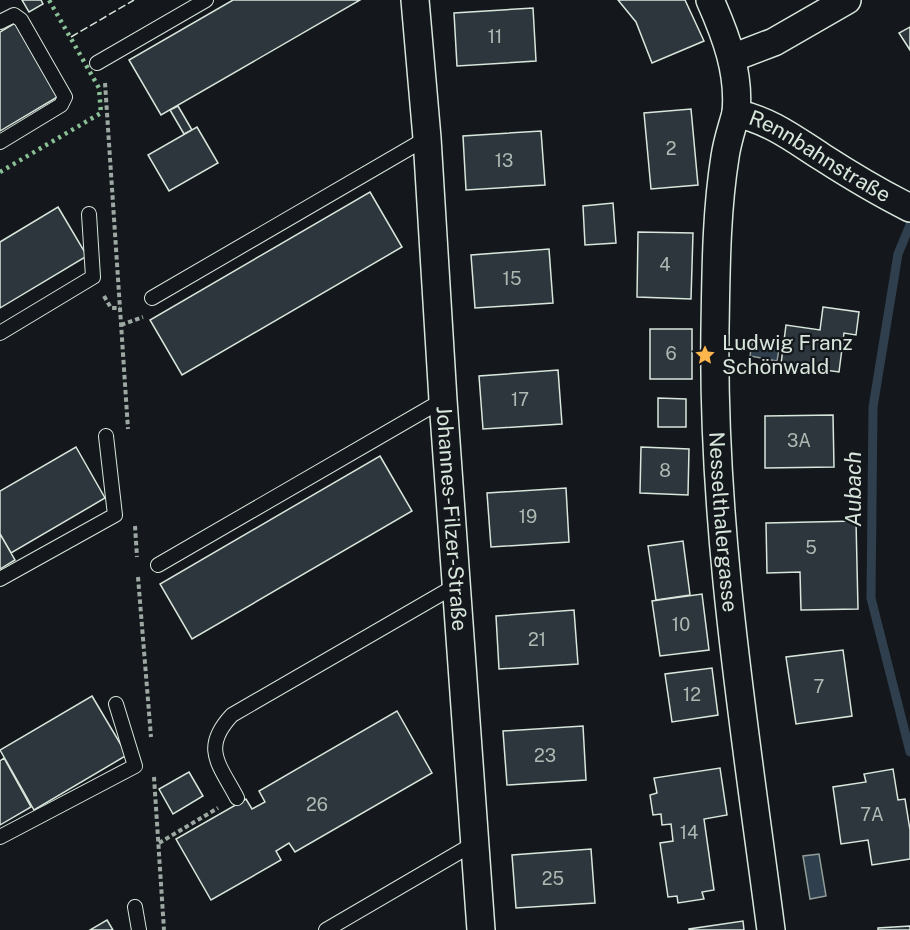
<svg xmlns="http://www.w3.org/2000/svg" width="910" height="930" font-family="'Public Sans',sans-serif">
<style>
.water{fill:#2f3f4d;stroke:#939e99;stroke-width:1.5}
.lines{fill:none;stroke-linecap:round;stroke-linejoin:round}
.stream{stroke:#2f3f4d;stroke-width:9}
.building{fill:#2c363c;stroke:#d8e6dc;stroke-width:1.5}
.lane-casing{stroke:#d8e6dc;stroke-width:16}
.street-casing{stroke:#d8e6dc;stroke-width:30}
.path{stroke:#9da8a2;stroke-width:4;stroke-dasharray:4.5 3;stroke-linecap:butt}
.lane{stroke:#14181c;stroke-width:14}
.street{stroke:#14181c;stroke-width:27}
.hedge{stroke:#8ac095;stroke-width:4.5;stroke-dasharray:3 4.5;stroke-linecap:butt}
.fence{stroke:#d8e6dc;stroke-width:1.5;stroke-dasharray:8 3;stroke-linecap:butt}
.labels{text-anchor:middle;stroke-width:4.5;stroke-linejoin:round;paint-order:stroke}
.number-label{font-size:18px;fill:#adbab4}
.street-label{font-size:21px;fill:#d8e6dc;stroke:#14181c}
.poi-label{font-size:21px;fill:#d8e6dc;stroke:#14181c;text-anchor:start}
.water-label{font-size:22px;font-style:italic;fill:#d8e6dc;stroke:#14181c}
</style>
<rect width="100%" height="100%" fill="#14181c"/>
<g class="water">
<polygon points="753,338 780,343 777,361 750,356"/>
<polygon points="819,854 826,896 810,899 803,856"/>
</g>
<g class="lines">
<polyline class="stream" points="910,225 898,254 873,407 871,598 910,752"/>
</g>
<g class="building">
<polygon points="22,0 41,0 43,4 29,12"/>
<polygon points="233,0 360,0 161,115 129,60"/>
<polygon points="618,0 685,0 704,41 652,63 636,22"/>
<polygon points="533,8 536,61 457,66 454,13"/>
<polygon points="15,23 59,96 0,131 0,32"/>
<polygon points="910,27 910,50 899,33"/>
<polygon points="178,106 192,130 184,134 170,110"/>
<polygon points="691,109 698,185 651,189 644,113"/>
<polygon points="197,127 218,163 169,191 148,155"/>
<polygon points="541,131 545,185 466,190 463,136"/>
<polygon points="370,192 402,247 182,375 150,320"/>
<polygon points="613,203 616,243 585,245 583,206"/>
<polygon points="58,207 87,256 0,308 0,242"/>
<polygon points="638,232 693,233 691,299 637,297"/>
<polygon points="549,249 553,303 475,308 471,255"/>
<polygon points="823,307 859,312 856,335 844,333 839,372 781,364 786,325 820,330"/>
<rect x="650" y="329" width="42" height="50"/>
<polygon points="558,370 562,424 483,429 479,376"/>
<polygon points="658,398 686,399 686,427 658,427"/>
<polygon points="833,415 834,467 765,468 765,416"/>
<polygon points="76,447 105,498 11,553 0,534 0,491"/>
<polygon points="641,447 689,449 688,495 640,493"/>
<polygon points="380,456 412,511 192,639 160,584"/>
<polygon points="566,488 569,542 491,547 487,493"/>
<polygon points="856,521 858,609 801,610 800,572 767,573 766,523"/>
<polygon points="0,534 15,560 0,569"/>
<polygon points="683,541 690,595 656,600 648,546"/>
<polygon points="702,594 709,650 660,656 652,601"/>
<polygon points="574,610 578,664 499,669 496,616"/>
<polygon points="843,650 852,716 796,724 786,657"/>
<polygon points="712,668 718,715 672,722 665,674"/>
<polygon points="92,696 127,755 34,810 0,750"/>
<polygon points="397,711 432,773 295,852 289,843 276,851 281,860 211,900 176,839 246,799 252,809 265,802 259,791"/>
<polygon points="583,726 586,780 507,785 503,731"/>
<polygon points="4,758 31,807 0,825 0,761"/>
<polygon points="720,768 727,815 704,819 714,890 702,892 704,899 678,903 677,896 668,897 660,843 673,841 671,824 662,825 661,814 653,815 650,795 657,793 654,778"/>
<polygon points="893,769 898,800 905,799 910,830 910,859 872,865 868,840 841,844 833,787 866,782 864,774"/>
<polygon points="189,772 203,796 173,814 159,789"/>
<polygon points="591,849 595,903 516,908 512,855"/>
<polygon points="107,920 113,930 90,930"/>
<polygon points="743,921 744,930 689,930 689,929"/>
<polygon points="910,926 910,930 878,930 878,928"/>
</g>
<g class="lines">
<g class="lane-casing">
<g id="lane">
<polyline points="0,22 14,15 21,20 65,97 61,105 0,142"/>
<polyline points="97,63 206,0"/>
<polyline points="152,298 427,138"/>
<polyline points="0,333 93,277 89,214"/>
<polyline points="158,565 443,400"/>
<polyline points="0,579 115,515 106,436"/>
<path d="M 237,798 C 219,764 201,748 232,715 L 455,586"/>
<polyline points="0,837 135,766 116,704"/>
<polyline points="135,907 139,930"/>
<polyline points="326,930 475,843"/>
</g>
</g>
<g class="street-casing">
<g id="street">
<path id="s1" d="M 415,0 L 427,138 L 443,400 L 481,930"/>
<path id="s2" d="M 710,0 C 726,36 740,73 736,113 C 772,122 791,137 822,157 C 850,175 880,193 910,208"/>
<polyline points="732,58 774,42 847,0"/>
<path id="s3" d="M 736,113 C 732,128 727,142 725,157 C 716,213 716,273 715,329 C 712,531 745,730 771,930"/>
</g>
</g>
<g class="path">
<polyline points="105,83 128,429"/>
<polyline points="104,296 111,308 120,308"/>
<polyline points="121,325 143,317"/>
<polyline points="135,526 137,557"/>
<polyline points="138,577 151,737"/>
<polyline points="154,777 164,930"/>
<polyline points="159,843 218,808"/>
</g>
<use href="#lane" class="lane"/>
<use href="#street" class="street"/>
<polyline class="hedge" points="0,172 101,113 99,88 49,0"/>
<polyline class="fence" points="71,37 134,0"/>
</g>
<defs>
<g id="sight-bare" transform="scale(1.62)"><path d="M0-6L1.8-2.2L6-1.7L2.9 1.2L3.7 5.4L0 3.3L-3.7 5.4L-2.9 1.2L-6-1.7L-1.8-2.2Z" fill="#ffb74d" stroke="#14181c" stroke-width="2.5" paint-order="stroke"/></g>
</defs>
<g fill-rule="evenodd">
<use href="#sight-bare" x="705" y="355"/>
</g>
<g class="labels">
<g class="number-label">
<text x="495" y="43">11</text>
<text x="671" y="155">2</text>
<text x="504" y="167">13</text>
<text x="665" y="271">4</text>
<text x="512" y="285">15</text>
<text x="671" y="360">6</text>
<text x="520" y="406">17</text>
<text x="799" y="447">3A</text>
<text x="665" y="477">8</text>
<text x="528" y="523">19</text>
<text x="811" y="554">5</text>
<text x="681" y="631">10</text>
<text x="537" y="646">21</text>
<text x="819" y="693">7</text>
<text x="692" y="701">12</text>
<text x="545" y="762">23</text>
<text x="317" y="811">26</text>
<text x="872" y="821">7A</text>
<text x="689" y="839">14</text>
<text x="553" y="885">25</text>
</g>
<g class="street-label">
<text dy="7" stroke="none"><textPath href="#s2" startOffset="212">Rennbahnstraße</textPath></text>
<text dy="7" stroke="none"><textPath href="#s1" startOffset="520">Johannes-Filzer-Straße</textPath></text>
<text dy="7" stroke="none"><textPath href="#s3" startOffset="411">Nesselthalergasse</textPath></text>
</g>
<g class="poi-label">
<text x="722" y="350">Ludwig Franz<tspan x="722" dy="24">Schönwald</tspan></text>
</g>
<g class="water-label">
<text transform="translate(853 489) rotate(-90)" y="8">Aubach</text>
</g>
</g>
</svg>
